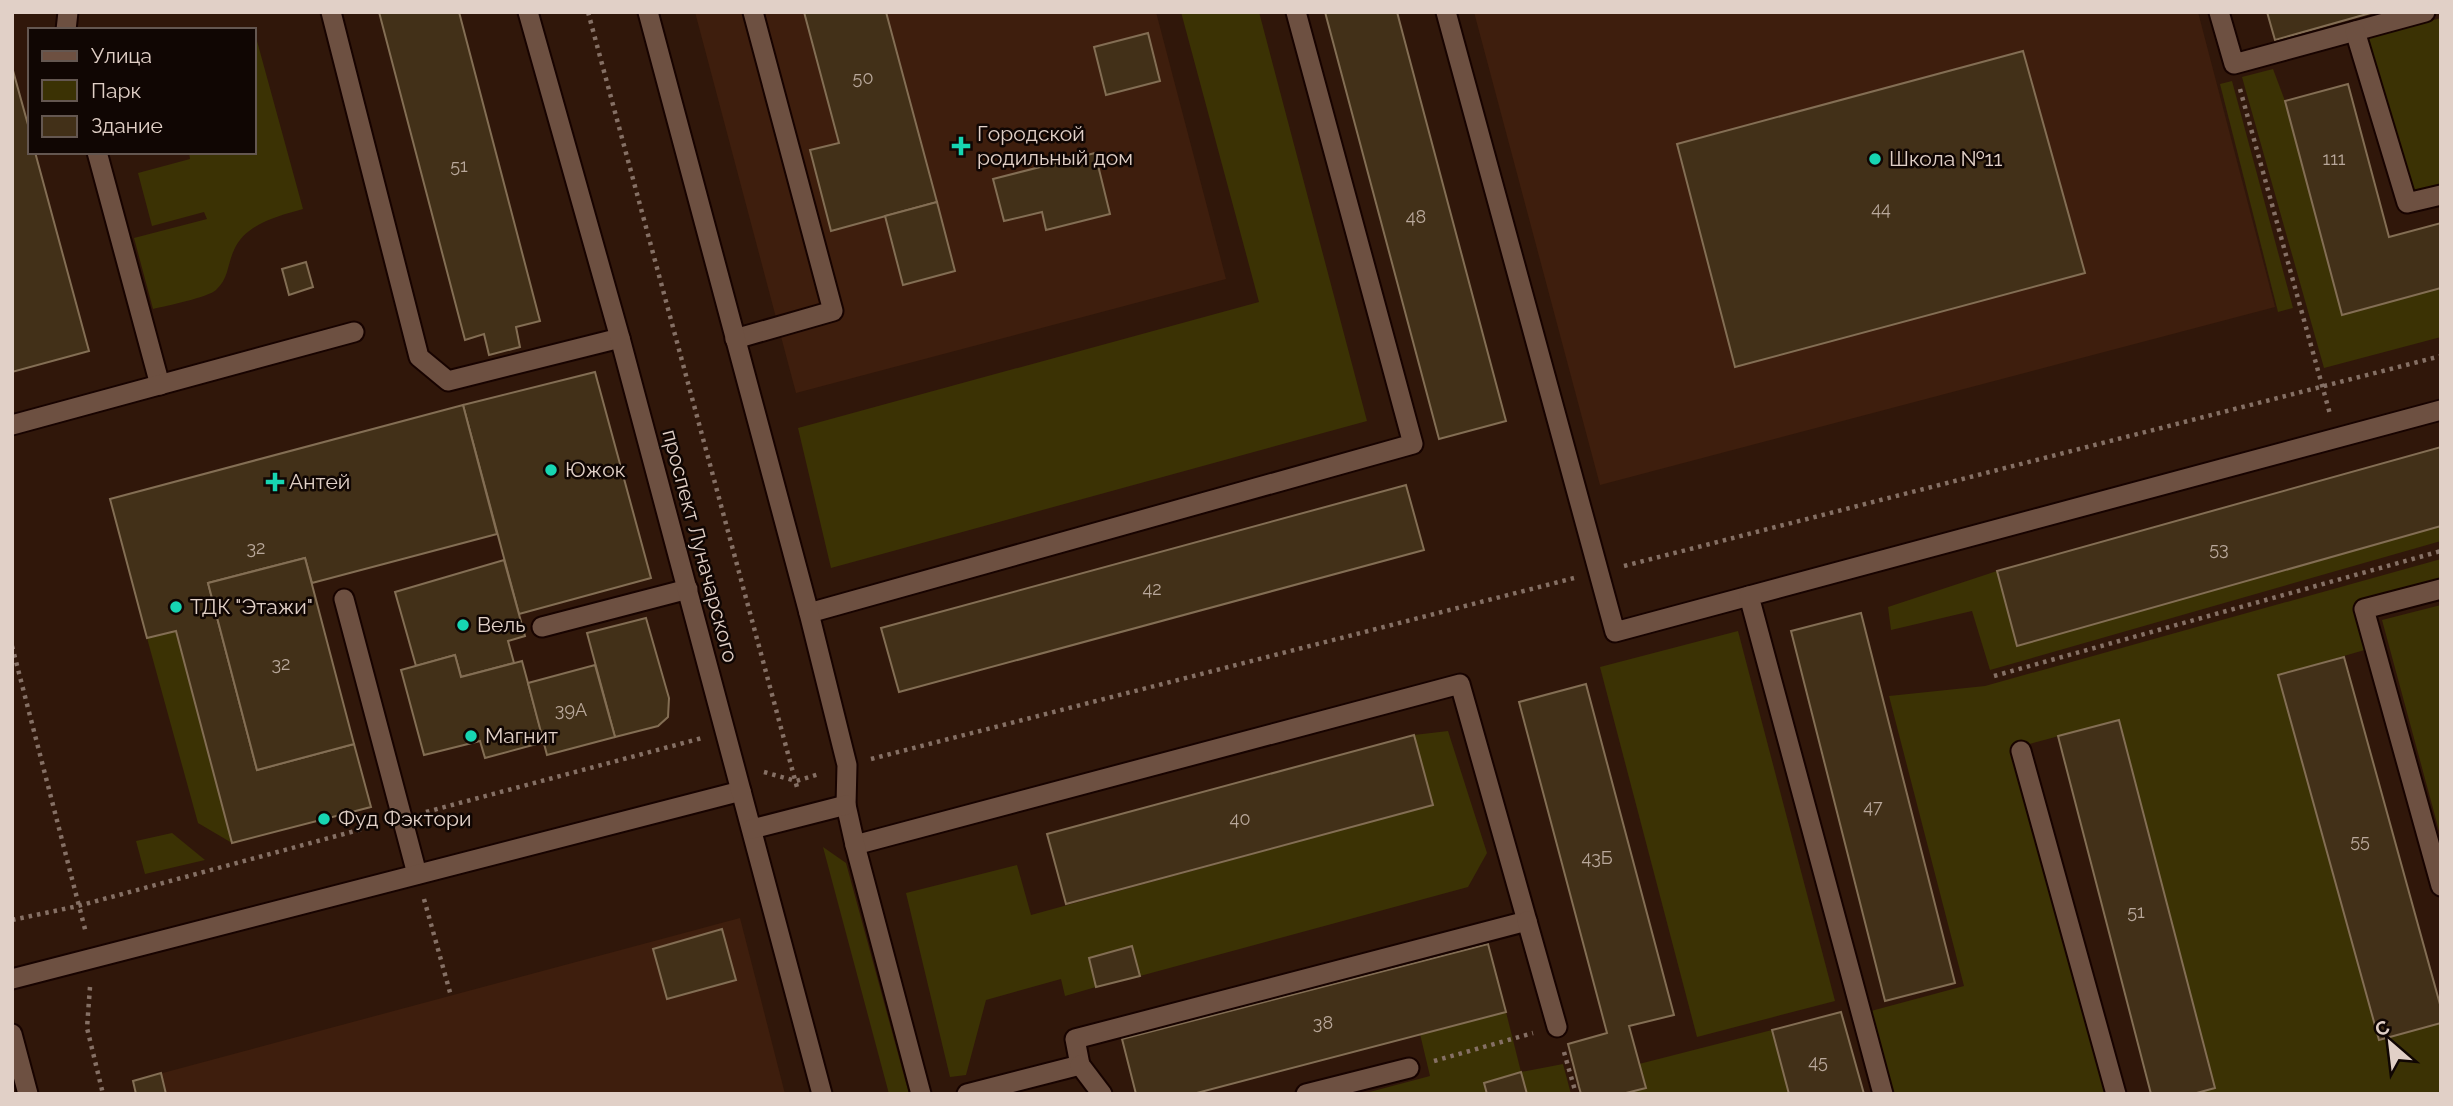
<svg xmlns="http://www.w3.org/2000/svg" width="2453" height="1106" font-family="Raleway,sans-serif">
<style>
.built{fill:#3e1e0d}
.green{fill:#3b3204}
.building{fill:#423018;stroke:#836e54;stroke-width:2}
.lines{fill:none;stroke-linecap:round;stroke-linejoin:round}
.service-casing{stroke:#170300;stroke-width:23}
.minor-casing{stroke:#170300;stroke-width:23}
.tertiary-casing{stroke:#170300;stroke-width:23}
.path{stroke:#857065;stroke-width:4.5;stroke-dasharray:3.5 5;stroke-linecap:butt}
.service{stroke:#6d5041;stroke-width:19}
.minor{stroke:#6d5041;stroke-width:19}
.tertiary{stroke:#6d5041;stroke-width:19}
.poi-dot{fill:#17d5b2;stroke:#100603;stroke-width:2.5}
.labels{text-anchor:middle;stroke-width:5;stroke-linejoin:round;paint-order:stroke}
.number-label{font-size:18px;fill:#b9a89b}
.poi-label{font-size:21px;fill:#e1d0c7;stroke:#100603;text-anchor:start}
.street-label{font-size:21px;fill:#e1d0c7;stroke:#100603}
</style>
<rect width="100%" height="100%" fill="#30170a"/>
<g class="built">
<polygon points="695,12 1156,12 1226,279 796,393"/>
<polygon points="1474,12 2198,12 2275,307 1600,485"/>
<polygon points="740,918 785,1094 136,1094 133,1081"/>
</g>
<g class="green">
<polygon points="1181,12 1259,12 1367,421 831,568 798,428 1259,302"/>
<polygon points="2441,18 2441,188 2411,196 2362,39"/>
<path d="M 254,30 L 303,209 C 278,216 245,224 234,250 C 227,265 229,278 216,290 C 209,297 166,306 153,309 L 134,238 L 207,219 L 204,212 L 152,226 L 138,173 L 190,159 L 189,152 L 254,152 Z"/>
<polygon points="2273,69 2285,101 2342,314 2441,288 2441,337 2324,368 2242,77"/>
<polygon points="2232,81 2293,308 2278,312 2220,84"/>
<polygon points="2441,526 2441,541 1990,670 1972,611 1891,630 1888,607 1997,571 2018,645"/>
<polygon points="2441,559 2441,582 2355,605 2368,649 2278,675 2379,1039 2441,1023 2441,1094 2193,1094 2215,1087 2119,720 2011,749 2106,1094 1892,1094 1871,1011 1964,986 1889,696 1985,686"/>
<polygon points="2441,605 2441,838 2382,620"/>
<polygon points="176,631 232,843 198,823 147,638"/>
<polygon points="1738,631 1835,1001 1697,1037 1600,667"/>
<polygon points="1448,731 1487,853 1468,887 1140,976 1132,946 1089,958 1096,987 1065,996 1061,979 986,1000 966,1075 950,1077 906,893 1017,865 1031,915 1432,805 1414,735"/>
<polygon points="172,833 205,860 145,874 136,841"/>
<polygon points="823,847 846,863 909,1094 889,1094"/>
<polygon points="1506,1012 1521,1072 1563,1064 1571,1094 1527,1094 1521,1072 1484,1083 1487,1094 1362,1094 1430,1076 1420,1034"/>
<polygon points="1772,1030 1789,1094 1622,1094 1639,1064"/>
</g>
<g class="building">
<polygon points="379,12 459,12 540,321 516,327 520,347 489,355 484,334 465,340"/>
<polygon points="804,12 886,12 937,202 831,231 810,150 839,143"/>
<polygon points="1325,12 1397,12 1506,421 1439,439"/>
<polygon points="2267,12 2374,12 2275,40"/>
<polygon points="1148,33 1160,81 1106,95 1094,47"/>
<polygon points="2023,51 2085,273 1735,367 1677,144"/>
<polygon points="12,67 30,132 30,152 35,152 89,351 12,372"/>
<polygon points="2348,84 2389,237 2441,223 2441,288 2342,315 2285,101"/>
<polygon points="1095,153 1110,214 1046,230 1042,212 1004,221 993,179"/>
<polygon points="937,202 955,271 903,285 885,216"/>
<polygon points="306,262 313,287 289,295 282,269"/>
<polygon points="595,372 651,578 519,614 463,405"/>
<polygon points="463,405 497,534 312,583 305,558 208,583 257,770 354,744 371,807 232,843 176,631 147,638 110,499"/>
<polygon points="2441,447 2441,526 2017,646 1997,571"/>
<polygon points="1406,485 1424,550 899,692 881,628"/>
<polygon points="305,558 354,744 257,770 208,583"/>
<polygon points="504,560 525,636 508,641 514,663 461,677 455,655 416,666 395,592"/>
<polygon points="1861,613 1955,983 1885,1001 1791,631"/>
<polygon points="646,618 669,698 668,717 658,726 615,737 587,633"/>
<polygon points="455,655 461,677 522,661 544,742 485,758 480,741 424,755 401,670"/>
<polygon points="2344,657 2441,1008 2441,1023 2379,1040 2278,675"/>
<polygon points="595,665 615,737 547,755 528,683"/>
<polygon points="1586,684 1674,1015 1629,1026 1646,1088 1622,1094 1581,1094 1579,1087 1568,1044 1607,1033 1519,702"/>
<polygon points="2119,720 2215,1088 2193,1094 2151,1094 2058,736"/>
<polygon points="1414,735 1433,805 1066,904 1047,834"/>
<polygon points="722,929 736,980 667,999 653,949"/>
<polygon points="1488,944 1506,1012 1193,1094 1136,1094 1122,1039"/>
<polygon points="1132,946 1140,976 1096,987 1089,958"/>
<polygon points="1841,1012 1864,1094 1789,1094 1772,1030"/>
<polygon points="1521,1072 1527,1094 1487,1094 1484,1083"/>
<polygon points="161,1073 166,1094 136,1094 133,1081"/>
</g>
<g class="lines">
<g class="service-casing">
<g id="service">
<polyline points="331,12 419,357 448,381 620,338"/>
<polyline points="1446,12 1615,632 1749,596"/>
<polyline points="2219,12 2234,64 2425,12"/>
<polyline points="66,30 68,12"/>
<polyline points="2355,31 2407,203 2441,195"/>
<polyline points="97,152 160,385"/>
<polyline points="735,339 833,311 753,12"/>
<polyline points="12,425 354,332"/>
<polyline points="2441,589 2364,609 2441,886"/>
<polyline points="344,599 417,874"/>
<polyline points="809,613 1413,444 1296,12"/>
<polyline points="542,627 688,589"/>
<polyline points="2021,751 2116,1094"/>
<polyline points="855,845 1460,684 1527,921 1075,1039 1080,1065 967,1094"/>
<polyline points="1527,921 1557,1027"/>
<polyline points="12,979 741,791"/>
<polyline points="1080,1065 1102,1094"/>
<polyline points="1306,1094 1409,1068"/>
<polyline points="1883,1094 1749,596 2441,410"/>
</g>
</g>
<g class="minor-casing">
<g id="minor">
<polyline points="528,12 620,338 822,1094"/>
<polyline points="648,12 809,613 847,765 846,805 855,845 921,1094"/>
<polyline points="752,829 846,805"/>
</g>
</g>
<g class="tertiary-casing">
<polyline id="tertiary" points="12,1034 28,1094"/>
</g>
<g class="path">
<polyline points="588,12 798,791"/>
<polyline points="2240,89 2330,414"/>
<polyline points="1624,566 2441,356"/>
<polyline points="12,646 86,933"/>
<polyline points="1994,676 2441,551"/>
<polyline points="871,759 1574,578"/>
<polyline points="764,772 796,781 819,774"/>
<polyline points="426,812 702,738"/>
<polyline points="424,899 451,996"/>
<polyline points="12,920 78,906 377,825"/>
<polyline points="90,987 87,1028 103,1094"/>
<polyline points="1564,1052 1576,1094"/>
<polyline points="1434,1061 1533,1033"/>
</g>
<use href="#service" class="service"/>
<use href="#minor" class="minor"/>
<use href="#tertiary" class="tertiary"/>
</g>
<g class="poi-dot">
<path d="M957.5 135.5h7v7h7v7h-7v7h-7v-7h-7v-7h7z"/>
<circle cx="1875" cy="159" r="7"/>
<circle cx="551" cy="470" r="7"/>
<path d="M271.5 471.5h7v7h7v7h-7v7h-7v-7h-7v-7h7z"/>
<circle cx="176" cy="607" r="7"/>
<circle cx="463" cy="625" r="7"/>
<circle cx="471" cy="736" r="7"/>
<circle cx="324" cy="819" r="7"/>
</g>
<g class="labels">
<g class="number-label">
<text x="863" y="84">50</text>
<text x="2334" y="165">111</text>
<text x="459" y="172">51</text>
<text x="1881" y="215">44</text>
<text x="1416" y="223">48</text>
<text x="256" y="554">32</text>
<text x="2219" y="555">53</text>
<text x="1152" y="595">42</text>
<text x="281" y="670">32</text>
<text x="571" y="716">39А</text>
<text x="1873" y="813">47</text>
<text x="1240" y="825">40</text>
<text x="2360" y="847">55</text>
<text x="1597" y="864">43Б</text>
<text x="2136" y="918">51</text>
<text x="1323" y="1029">38</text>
<text x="1818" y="1068">45</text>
</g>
<g class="poi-label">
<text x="977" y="141">Городской<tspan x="977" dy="24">родильный дом</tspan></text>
<text x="1889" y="166">Школа №11</text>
<text x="565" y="477">Южок</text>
<text x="289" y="489">Антей</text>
<text x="190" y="614">ТДК "Этажи"</text>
<text x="477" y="632">Вель</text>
<text x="485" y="743">Магнит</text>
<text x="338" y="826">Фуд Фэктори</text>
</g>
<g class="street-label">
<text transform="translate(700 546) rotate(75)" y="7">проспект Луначарского</text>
</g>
</g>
<rect width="2453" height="1106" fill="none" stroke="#e1d0c7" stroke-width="28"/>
<rect x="28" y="28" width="228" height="126" fill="#100603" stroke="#645751" stroke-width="2"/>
<rect x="42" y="51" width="35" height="10" fill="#6d5041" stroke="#645751" stroke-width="2"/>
<text x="91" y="63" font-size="21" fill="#e1d0c7">Улица</text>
<rect x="42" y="80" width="35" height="21" fill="#3b3204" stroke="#645751" stroke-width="2"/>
<text x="91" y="98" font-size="21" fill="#e1d0c7">Парк</text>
<rect x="42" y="116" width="35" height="21" fill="#423018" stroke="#645751" stroke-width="2"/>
<text x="91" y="133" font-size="21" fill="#e1d0c7">Здание</text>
<g transform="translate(2390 1043) rotate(332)" stroke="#100603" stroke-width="5" paint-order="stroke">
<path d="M0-5L12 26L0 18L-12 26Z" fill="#e1d0c7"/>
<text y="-10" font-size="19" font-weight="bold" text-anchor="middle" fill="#e1d0c7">С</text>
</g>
</svg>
